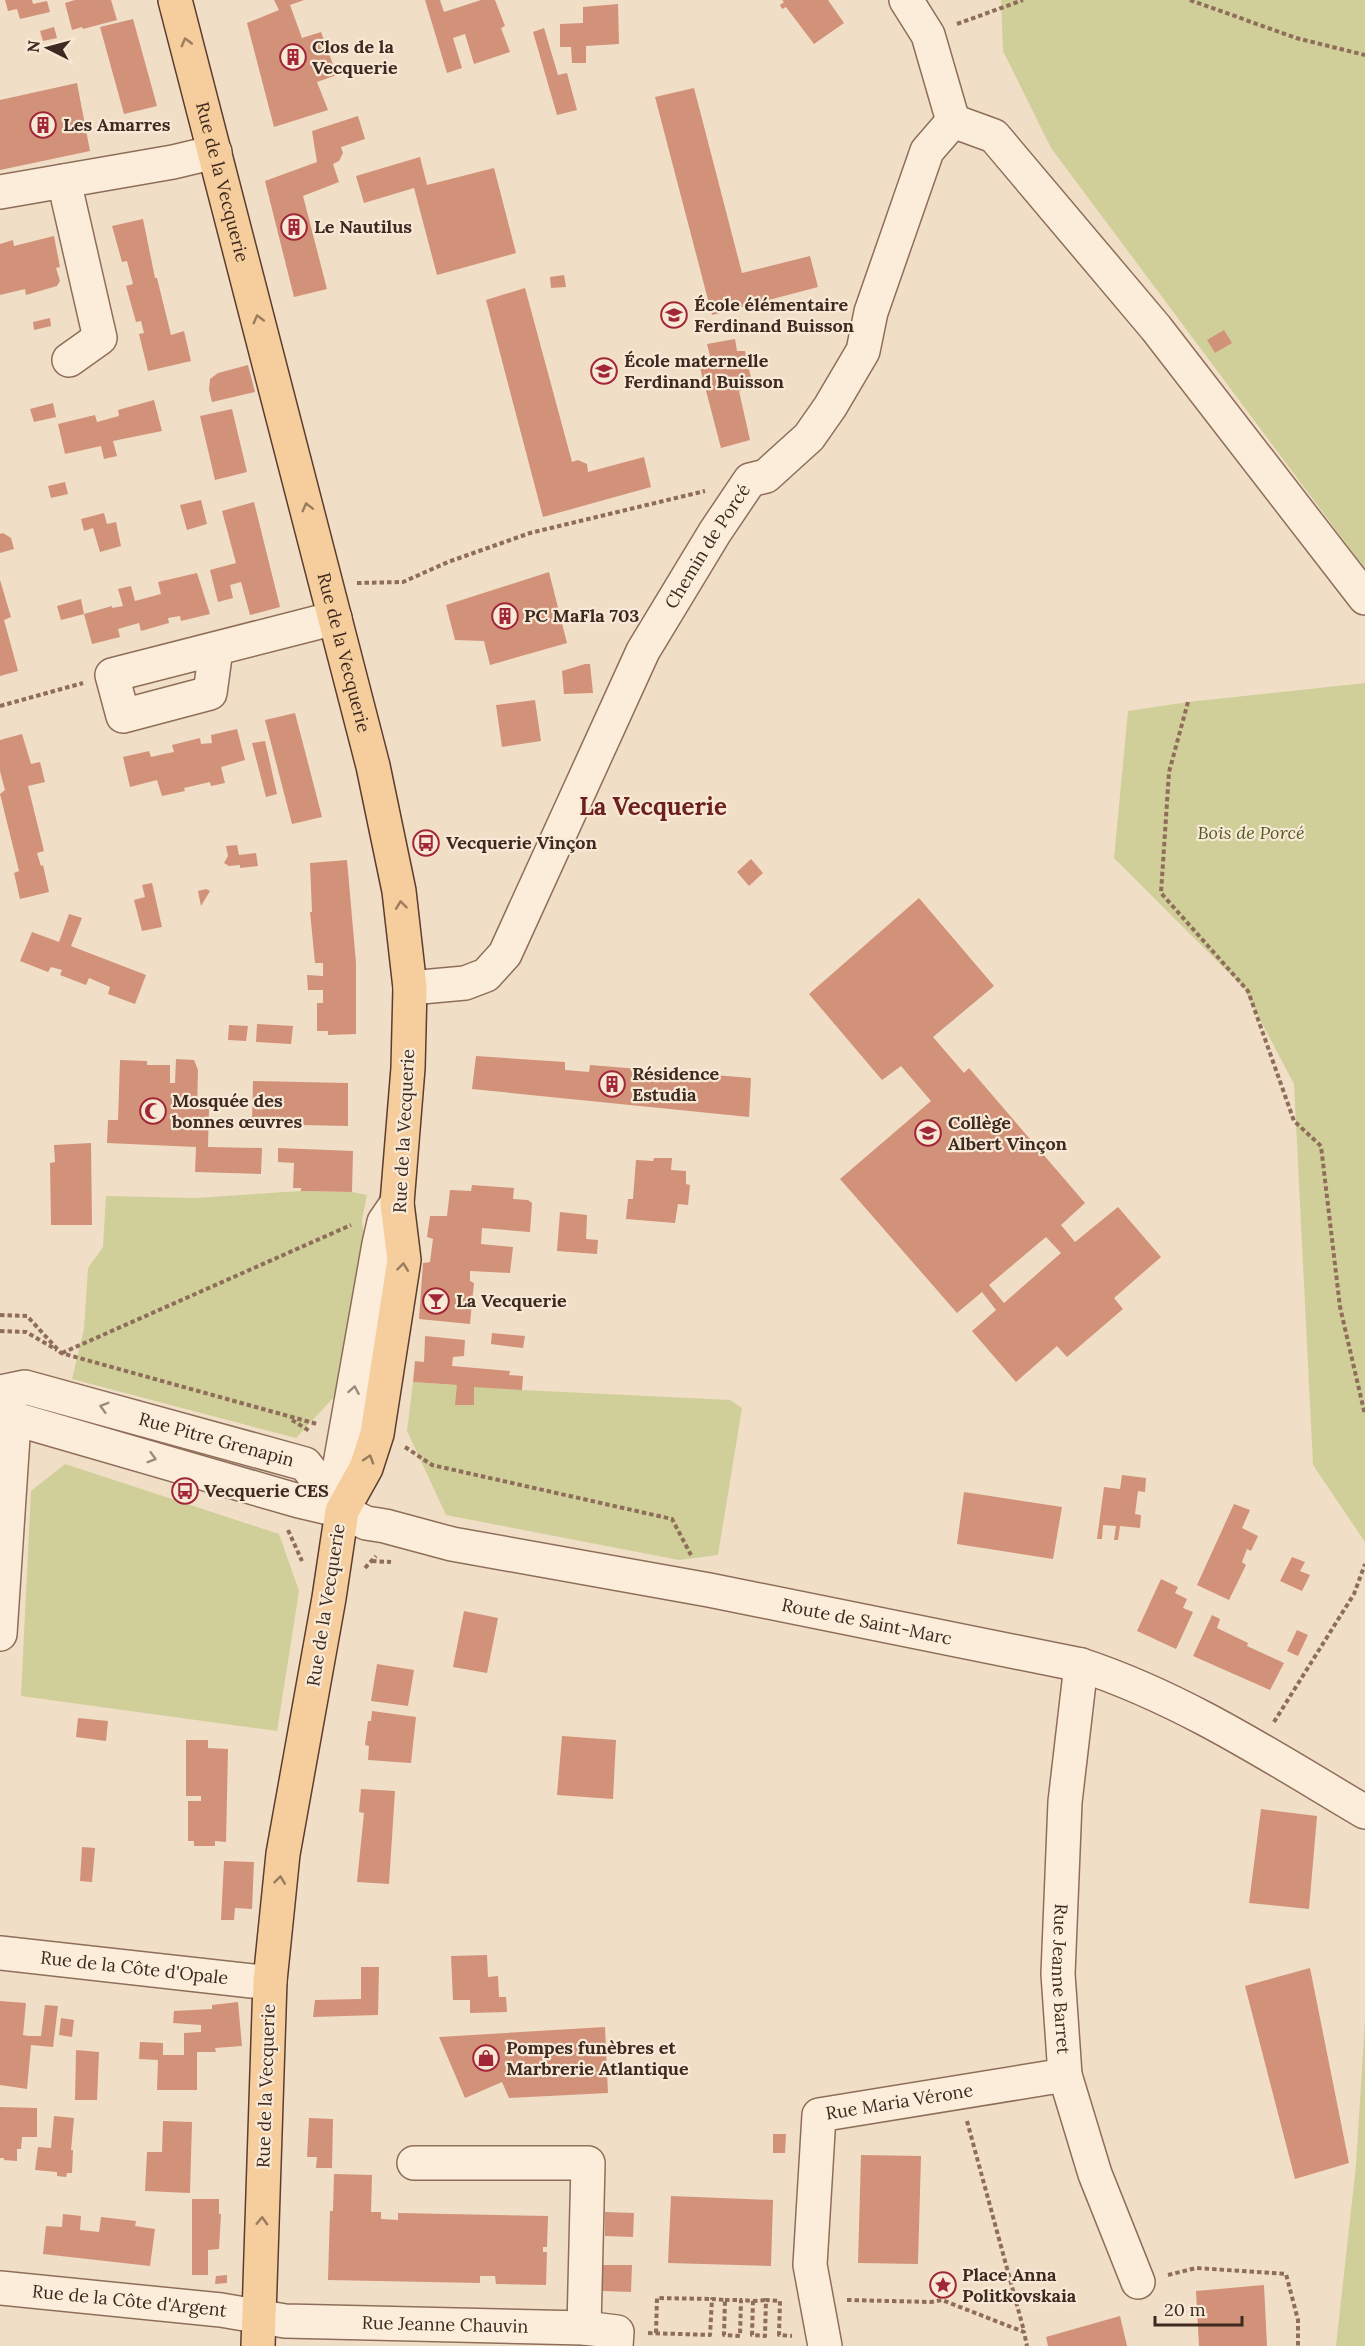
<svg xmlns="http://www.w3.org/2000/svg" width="1365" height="2346" font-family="Lora,serif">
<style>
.green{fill:#d0cf99}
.building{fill:#d19279;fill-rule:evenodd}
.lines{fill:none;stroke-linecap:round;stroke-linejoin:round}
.minor-casing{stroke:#8e6e5a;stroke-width:36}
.major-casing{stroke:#5c3d2e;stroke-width:36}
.path{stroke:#8e6e5a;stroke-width:4;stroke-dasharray:4.5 3;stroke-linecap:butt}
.minor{stroke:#fbedda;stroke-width:33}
.major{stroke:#f6cd9c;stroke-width:33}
.oneway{stroke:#9a7b5e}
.oneway2{stroke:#9c8b7c}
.labels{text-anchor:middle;stroke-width:4.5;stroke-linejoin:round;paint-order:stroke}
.poi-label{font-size:18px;font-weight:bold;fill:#3d291f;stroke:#f8e9d6;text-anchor:start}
.street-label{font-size:18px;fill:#3d291f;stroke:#f8e9d6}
.park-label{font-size:18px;font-style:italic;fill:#555b24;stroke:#f8e9d6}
.district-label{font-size:24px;font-weight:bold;fill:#6d211b;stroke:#f8e9d6}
</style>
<rect width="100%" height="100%" fill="#f1dec6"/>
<g class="green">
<polygon points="1001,0 1365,0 1365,569 1051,148 1003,51"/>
<polygon points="1365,683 1365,1542 1313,1465 1294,1084 1243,987 1114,858 1128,711 1188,702"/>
<polygon points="301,1191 352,1192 367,1195 362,1220 365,1245 336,1395 296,1438 72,1379 84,1329 88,1268 103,1247 106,1196 194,1198"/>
<polygon points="413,1382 522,1390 730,1400 742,1408 718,1555 679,1560 446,1515 407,1431"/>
<polygon points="65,1464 279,1534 299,1591 277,1731 21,1696 31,1491"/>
<polygon points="1365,2020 1365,2346 1336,2346 1356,2165"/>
</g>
<g class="building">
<polygon points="5,0 32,0 33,4 47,1 50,12 20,19 17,9 8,11"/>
<polygon points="75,0 111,0 117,20 83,29 82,27 72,30 65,3"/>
<polygon points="274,0 304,0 290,5 302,38 321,32 337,75 317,82 328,110 274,127 247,23 279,10"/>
<polygon points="425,0 440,0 444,12 481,0 495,0 505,26 501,28 510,52 474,64 465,34 453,38 462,68 447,73"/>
<polygon points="782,0 828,0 844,23 814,44 786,7 782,9 780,5 784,2"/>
<polygon points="618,4 619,44 586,46 586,63 572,63 571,47 560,47 560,24 583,23 583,7"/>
<polygon points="133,19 157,106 124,114 100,27"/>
<polygon points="54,27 57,38 43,41 40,31"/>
<polygon points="544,28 558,75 567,73 577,110 557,115 533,32"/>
<polygon points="77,83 90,151 0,170 0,100"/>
<polygon points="694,88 742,273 810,256 818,287 712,315 655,97"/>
<polygon points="358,116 365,139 341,147 343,153 339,161 333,164 339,182 303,196 327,289 294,297 265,181 317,162 312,131"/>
<polygon points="420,157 427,185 494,168 516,253 437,275 414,188 364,203 356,176"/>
<polygon points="143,219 155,278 157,278 171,335 184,331 191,361 148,371 139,334 144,333 141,321 136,322 126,286 133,284 127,261 122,262 112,226"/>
<polygon points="54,236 60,267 56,268 60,281 57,286 26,295 25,289 0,295 0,244 13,240 14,246"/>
<polygon points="564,275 566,287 551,288 550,277"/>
<polygon points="525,288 572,462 578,460 587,464 588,472 644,457 651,487 543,517 486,300"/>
<polygon points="50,318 51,326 34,330 33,322"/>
<polygon points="1224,330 1232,343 1215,353 1207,340"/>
<polygon points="735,339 737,351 745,351 753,387 739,391 750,440 721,448 699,364 711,360 707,344"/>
<polygon points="248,365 255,392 212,402 209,390 210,379 218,373"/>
<polygon points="154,400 162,431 113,441 117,456 104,459 101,446 65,454 58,424 95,415 97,422 119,416 118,410"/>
<polygon points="53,403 56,417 34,422 30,409"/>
<polygon points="232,409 247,472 215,480 200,416"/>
<polygon points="65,482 68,494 51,498 48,486"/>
<polygon points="201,500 207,524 187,530 180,505"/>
<polygon points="254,502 280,607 250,615 241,582 230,585 233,598 218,602 210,570 236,563 222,511"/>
<polygon points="104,513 107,524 116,522 121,546 100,552 93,528 84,531 81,519"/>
<polygon points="3,533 11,538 14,549 0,553 0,534"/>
<polygon points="549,572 567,643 490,665 484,641 455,640 446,605"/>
<polygon points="197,573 210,614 181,621 180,616 168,618 169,623 141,631 139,623 118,629 120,637 92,644 84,614 112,606 112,608 123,606 118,589 131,586 135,601 161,594 158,582"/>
<polygon points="0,580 11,617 4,620 18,671 0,676"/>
<polygon points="81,599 84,614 61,620 57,606"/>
<polygon points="585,664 590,664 593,693 564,694 562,671"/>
<polygon points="535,700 541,741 502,747 496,705"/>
<polygon points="295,713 322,817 292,824 265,720"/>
<polygon points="237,729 245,760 221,767 225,783 211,786 210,782 184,788 185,791 162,796 157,780 130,787 123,757 149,751 151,757 164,754 174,752 172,745 200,738 201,744 212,743 211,735"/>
<polygon points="22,734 31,764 40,762 45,782 28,786 44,851 37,853 41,866 43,865 49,892 20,899 14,873 19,871 0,794 5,790 0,771 0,740"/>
<polygon points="265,741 277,794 266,797 252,743"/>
<polygon points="430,832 434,847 426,848 422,834"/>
<polygon points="237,845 239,855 256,853 258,866 240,868 240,865 229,866 224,863 228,856 226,846"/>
<polygon points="751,859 763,873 749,886 737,872"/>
<polygon points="347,860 356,963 356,1034 328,1035 328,1031 317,1031 317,1003 323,1003 323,990 308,990 307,975 323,976 323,963 315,963 310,912 312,912 310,863"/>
<polygon points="152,883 162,927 142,931 134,900 145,897 142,885"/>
<polygon points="206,889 210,891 201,906 198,891"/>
<path d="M 919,898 L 994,986 L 933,1037 L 964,1073 L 969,1068 L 1085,1203 L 1061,1225 L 1075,1242 L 1118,1207 L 1161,1257 L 1114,1298 L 1123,1309 L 1067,1357 L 1057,1346 L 1016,1382 L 972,1331 L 996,1310 L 982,1292 L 957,1313 L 840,1179 L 931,1101 L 901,1066 L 882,1080 L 809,994 ZM 1046,1237 L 1061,1253 L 1004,1303 L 989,1285 Z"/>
<polygon points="69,914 82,918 71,946 146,975 135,1004 108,994 110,987 89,978 86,985 60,975 62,970 51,967 48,972 20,961 32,932 59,942"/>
<polygon points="257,1024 293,1026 291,1044 256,1042"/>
<polygon points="229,1025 248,1026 246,1041 228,1040"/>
<polygon points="476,1056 565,1062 565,1070 589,1072 590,1065 751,1078 749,1117 472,1089"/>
<polygon points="176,1059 194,1060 198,1070 197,1109 209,1109 208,1147 262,1148 261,1174 195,1172 196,1147 107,1143 108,1120 118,1120 120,1060 147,1061 147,1065 170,1065 170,1083 175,1083"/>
<polygon points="253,1081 348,1083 348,1126 252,1124"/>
<polygon points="91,1143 92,1225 51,1225 50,1163 55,1162 54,1145"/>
<polygon points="278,1148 353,1151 352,1192 301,1191 301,1188 293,1188 294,1163 278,1162"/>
<polygon points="654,1158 672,1158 671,1170 686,1171 686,1184 690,1185 688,1205 678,1204 675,1223 626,1219 628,1199 633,1199 636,1160 653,1161"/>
<polygon points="472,1185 514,1188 513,1199 528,1200 532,1203 530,1232 482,1228 481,1244 513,1247 510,1273 470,1271 470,1281 474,1283 470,1324 419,1319 423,1263 430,1262 433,1239 427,1237 430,1216 447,1216 450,1190 471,1191"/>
<polygon points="560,1212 587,1215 586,1239 598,1240 597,1254 557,1251"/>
<polygon points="492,1333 525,1336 523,1348 491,1344"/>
<polygon points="425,1336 465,1340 464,1356 453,1357 452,1366 510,1371 509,1375 523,1376 522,1390 474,1387 474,1405 455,1405 457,1385 413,1382 415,1361 424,1362"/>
<polygon points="1122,1475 1146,1478 1145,1492 1138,1491 1135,1514 1141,1515 1140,1528 1120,1526 1118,1540 1114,1540 1116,1526 1103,1525 1102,1539 1097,1539 1104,1487 1120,1489"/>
<polygon points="964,1492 1062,1507 1053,1559 957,1544"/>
<polygon points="1234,1504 1250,1510 1242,1528 1258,1536 1251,1551 1247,1549 1242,1562 1246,1565 1229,1600 1197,1585"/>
<polygon points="1292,1557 1305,1562 1300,1571 1310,1575 1302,1591 1280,1581"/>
<polygon points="1161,1579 1178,1587 1175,1593 1187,1599 1183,1608 1193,1612 1176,1649 1137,1631"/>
<polygon points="464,1611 498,1618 487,1673 453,1667"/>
<polygon points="1212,1615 1220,1619 1217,1628 1248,1643 1247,1646 1284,1663 1270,1690 1193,1656"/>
<polygon points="1297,1630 1308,1635 1298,1656 1287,1651"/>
<polygon points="377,1664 414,1670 408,1706 371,1701"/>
<polygon points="372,1711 416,1717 411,1763 368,1760 369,1746 365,1745 368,1721 371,1721"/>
<polygon points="78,1718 108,1721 106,1741 76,1737"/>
<polygon points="562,1736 616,1740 613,1799 557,1795"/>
<polygon points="186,1740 208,1740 208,1748 228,1749 226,1842 215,1841 215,1846 194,1846 194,1841 188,1841 188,1801 201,1801 201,1796 186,1796"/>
<polygon points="361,1789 395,1791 389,1884 357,1882 364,1813 359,1812"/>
<polygon points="1261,1809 1317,1816 1309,1909 1249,1903"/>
<polygon points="82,1847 95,1848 92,1882 80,1881"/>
<polygon points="224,1861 254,1862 252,1909 235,1908 234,1920 221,1920"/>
<polygon points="487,1955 488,1977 498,1976 499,1997 506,1997 507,2012 470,2013 470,2000 453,2000 451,1956"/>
<polygon points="361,1967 379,1967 378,2015 313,2017 315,2000 361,1999"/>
<polygon points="1310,1968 1349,2163 1295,2179 1245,1986"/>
<polygon points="0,2001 26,2003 23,2035 29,2036 41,2036 45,2005 58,2006 53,2047 31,2045 27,2089 0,2085"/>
<polygon points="238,2002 242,2046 215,2048 216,2052 197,2052 197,2090 157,2090 158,2060 139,2059 140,2042 163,2043 163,2055 184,2055 184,2033 201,2032 201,2025 173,2023 174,2011 212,2009 212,2005"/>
<polygon points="61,2018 74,2020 72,2037 59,2035"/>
<polygon points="605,2027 608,2093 509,2098 502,2082 465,2098 439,2037"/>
<polygon points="76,2050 99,2052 97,2100 75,2100"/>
<polygon points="0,2107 37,2108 37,2137 22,2137 21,2149 17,2149 17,2161 4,2160 4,2158 0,2158"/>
<polygon points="54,2116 74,2118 71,2150 73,2150 72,2173 67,2173 66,2177 57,2176 57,2172 35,2170 38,2147 51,2148"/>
<polygon points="309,2118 333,2119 332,2168 316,2168 317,2157 307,2157"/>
<polygon points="163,2121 192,2122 190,2193 145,2191 147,2152 162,2152"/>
<polygon points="773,2134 786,2134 785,2153 773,2153"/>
<polygon points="861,2155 921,2156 918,2264 858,2263"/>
<polygon points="334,2174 372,2175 371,2212 381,2212 381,2219 398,2220 398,2213 548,2216 547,2247 543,2247 543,2252 547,2252 546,2285 496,2284 495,2276 480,2276 480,2283 328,2280 330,2211 333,2211"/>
<polygon points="671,2196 773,2200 771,2266 668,2263"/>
<polygon points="192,2199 219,2199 219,2214 221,2214 219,2249 208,2250 208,2275 192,2275"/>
<polygon points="605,2212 634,2213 633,2237 605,2236"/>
<polygon points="63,2214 81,2216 80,2230 99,2232 101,2217 136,2221 135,2226 155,2229 150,2266 43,2254 46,2226 62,2227"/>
<polygon points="603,2265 632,2265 631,2292 603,2291"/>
<polygon points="227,2275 227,2283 215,2284 216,2276"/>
<polygon points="1264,2285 1267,2346 1199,2346 1196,2291"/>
<polygon points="1120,2316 1127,2346 1048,2346 1046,2337"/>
</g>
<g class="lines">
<g class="minor-casing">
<g id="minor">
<polyline points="906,0 928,35 953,121"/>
<polyline points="953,121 994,136 1156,328 1365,598"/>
<polyline points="64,181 100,338 69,360"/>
<polyline points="0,192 173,162 215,152"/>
<polyline points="216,649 210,693 123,716 112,675 335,618"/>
<path id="s1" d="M 410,988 L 465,983 L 486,975 L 505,954 L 643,651 L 715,532 L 750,480 L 766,476 L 809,437 L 830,407 L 863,351 L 871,312 L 927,151 L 953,121"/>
<path id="s2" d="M 0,1392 L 25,1387 L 305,1464 L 342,1511"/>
<path id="s3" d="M 0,1404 L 19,1420 L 299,1501 L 342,1511 L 366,1523 L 385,1526 L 452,1544 L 709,1590 L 1081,1665 C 1184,1699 1272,1757 1365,1812"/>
<polyline points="0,1414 13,1437 0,1634"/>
<polyline points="342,1511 339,1470 379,1244 384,1222 397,1203"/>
<path id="s4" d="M 1081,1665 L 1065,1802 L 1058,1974 L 1065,2075 L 1095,2174 L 1138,2282"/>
<path id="s5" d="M 0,1953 L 252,1981 L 270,1981"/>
<polyline points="414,2163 588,2163 584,2328"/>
<path id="s6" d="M 0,2288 L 221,2310 L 285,2321 L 584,2328 L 617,2332 L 616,2346"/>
<path id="s7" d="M 825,2346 L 810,2265 L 819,2115 L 1065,2075"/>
</g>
</g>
<g class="major-casing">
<g id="major">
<path id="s8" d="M 175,0 L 373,766 L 399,891 L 410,988 L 408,1068 L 397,1203 L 404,1260 L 377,1434 L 366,1468 L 342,1511 L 329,1598 L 283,1854 L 270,1981 L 258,2346"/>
</g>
</g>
<g class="path">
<polyline points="1190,0 1296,38 1365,55"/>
<polyline points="957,24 1023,0"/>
<polyline points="357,583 403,582 448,562 530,533 705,491"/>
<polyline points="1188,702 1169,772 1161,893 1248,991 1294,1121 1321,1146 1340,1307 1365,1415"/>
<polyline points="0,706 83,683"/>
<polyline points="0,1315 27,1316 61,1353 317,1424"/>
<polyline points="0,1331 26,1332 57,1350"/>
<polyline points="62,1353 351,1225"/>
<polyline points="292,1420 311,1432"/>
<polyline points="405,1447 432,1465 672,1519 691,1555"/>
<polyline points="288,1530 302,1561"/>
<polyline points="372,1561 391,1562"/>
<polyline points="365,1568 376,1556"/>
<polyline points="1274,1722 1354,1594 1365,1564"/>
<polyline points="967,2121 1024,2331"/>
<polyline points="1168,2275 1196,2268 1286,2274 1298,2320 1298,2346"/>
<polyline points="725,2300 741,2300"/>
<polyline points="847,2300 931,2302 942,2300 1024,2332 1027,2346"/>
<polyline points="753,2301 766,2300"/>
<polyline points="648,2333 710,2335 712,2299 725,2300 724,2335 740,2336 741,2300 753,2301 752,2335 765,2336 766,2300 780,2301 779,2335 792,2336"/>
<polyline points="656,2333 657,2298 712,2299"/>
</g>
<use href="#minor" class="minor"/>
<use href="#major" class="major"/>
</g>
<defs><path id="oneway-chevron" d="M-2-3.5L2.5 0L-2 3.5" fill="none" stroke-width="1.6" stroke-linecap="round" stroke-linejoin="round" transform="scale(1.5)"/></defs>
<g class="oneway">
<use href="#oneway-chevron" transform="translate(186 42) rotate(-105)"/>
<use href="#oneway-chevron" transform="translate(258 319) rotate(-105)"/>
<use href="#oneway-chevron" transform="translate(307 507) rotate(-104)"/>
<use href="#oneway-chevron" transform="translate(401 905) rotate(-97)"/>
<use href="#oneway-chevron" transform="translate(403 1267) rotate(-83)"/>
<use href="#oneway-chevron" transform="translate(369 1459) rotate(-72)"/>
<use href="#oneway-chevron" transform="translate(280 1880) rotate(-83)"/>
<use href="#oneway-chevron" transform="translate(262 2221) rotate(-88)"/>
</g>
<g class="oneway2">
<use href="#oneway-chevron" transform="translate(354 1390) rotate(-80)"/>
<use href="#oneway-chevron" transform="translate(104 1407) rotate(-164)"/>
<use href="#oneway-chevron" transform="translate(152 1458) rotate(16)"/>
</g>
<defs>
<g id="building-ring" transform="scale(1.35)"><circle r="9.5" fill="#f8e9d6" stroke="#a12638" stroke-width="1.5"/><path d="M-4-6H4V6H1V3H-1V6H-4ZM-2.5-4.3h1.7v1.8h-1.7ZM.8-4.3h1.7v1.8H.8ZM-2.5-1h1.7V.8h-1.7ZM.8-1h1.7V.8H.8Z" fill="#a12638"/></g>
<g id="school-ring" transform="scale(1.35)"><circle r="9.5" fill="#f8e9d6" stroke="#a12638" stroke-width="1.5"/><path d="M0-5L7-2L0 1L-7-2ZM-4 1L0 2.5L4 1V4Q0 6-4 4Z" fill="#a12638"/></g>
<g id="bus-ring" transform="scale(1.35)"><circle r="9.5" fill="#f8e9d6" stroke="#a12638" stroke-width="1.5"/><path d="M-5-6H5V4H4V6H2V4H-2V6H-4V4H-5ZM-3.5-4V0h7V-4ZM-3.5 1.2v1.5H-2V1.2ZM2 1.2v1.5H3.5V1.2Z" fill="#a12638"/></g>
<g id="mosque-ring" transform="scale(1.35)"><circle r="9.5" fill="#f8e9d6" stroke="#a12638" stroke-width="1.5"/><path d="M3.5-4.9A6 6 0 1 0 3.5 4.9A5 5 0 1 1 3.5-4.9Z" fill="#a12638"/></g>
<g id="bar-ring" transform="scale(1.35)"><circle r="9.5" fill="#f8e9d6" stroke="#a12638" stroke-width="1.5"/><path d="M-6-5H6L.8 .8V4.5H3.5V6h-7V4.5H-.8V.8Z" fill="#a12638"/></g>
<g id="shop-ring" transform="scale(1.35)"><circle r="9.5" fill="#f8e9d6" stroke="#a12638" stroke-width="1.5"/><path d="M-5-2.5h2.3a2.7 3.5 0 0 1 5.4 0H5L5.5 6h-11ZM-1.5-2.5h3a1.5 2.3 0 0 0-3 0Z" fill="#a12638"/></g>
<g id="sight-ring" transform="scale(1.35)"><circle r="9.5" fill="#f8e9d6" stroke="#a12638" stroke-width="1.5"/><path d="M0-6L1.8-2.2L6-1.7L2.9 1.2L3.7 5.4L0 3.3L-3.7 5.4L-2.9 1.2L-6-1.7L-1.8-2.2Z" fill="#a12638"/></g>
</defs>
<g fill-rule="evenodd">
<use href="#building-ring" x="293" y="57"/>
<use href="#building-ring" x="43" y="125"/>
<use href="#building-ring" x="294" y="227"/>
<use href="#school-ring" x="674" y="315"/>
<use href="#school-ring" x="604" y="371"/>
<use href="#building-ring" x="505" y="616"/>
<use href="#bus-ring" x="426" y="843"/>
<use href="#building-ring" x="612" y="1084"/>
<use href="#mosque-ring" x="153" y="1111"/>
<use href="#school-ring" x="928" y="1133"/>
<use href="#bar-ring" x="436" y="1301"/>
<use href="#bus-ring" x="185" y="1491"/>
<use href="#shop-ring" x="486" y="2058"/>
<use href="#sight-ring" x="943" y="2285"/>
</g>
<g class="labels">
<g class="poi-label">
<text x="312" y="53">Clos de la<tspan x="312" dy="21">Vecquerie</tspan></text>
<text x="63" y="131">Les Amarres</text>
<text x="314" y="233">Le Nautilus</text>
<text x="694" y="311">École élémentaire<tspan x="694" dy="21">Ferdinand Buisson</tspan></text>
<text x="624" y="367">École maternelle<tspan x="624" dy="21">Ferdinand Buisson</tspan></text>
<text x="524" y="622">PC MaFla 703</text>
<text x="446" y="849">Vecquerie Vinçon</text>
<text x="632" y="1080">Résidence<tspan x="632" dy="21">Estudia</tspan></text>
<text x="172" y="1107">Mosquée des<tspan x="172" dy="21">bonnes œuvres</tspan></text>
<text x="948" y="1129">Collège<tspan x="948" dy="21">Albert Vinçon</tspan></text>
<text x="456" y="1307">La Vecquerie</text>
<text x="204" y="1497">Vecquerie CES</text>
<text x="506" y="2054">Pompes funèbres et<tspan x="506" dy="21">Marbrerie Atlantique</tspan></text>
<text x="962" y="2281">Place Anna<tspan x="962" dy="21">Politkovskaia</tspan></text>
</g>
<g class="street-label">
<text dy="6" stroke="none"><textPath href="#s8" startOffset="188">Rue de la Vecquerie</textPath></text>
<text dy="6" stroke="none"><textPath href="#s1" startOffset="562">Chemin de Porcé</textPath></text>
<text dy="6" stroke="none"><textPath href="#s8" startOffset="674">Rue de la Vecquerie</textPath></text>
<text transform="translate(404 1131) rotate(-87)" y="6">Rue de la Vecquerie</text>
<text dy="6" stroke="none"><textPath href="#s2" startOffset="224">Rue Pitre Grenapin</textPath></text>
<text transform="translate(326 1605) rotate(-81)" y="6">Rue de la Vecquerie</text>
<text dy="6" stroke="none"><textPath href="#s3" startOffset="898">Route de Saint-Marc</textPath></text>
<text dy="6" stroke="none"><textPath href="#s5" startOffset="135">Rue de la Côte d'Opale</textPath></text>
<text dy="6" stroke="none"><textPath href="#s4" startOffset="315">Rue Jeanne Barret</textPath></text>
<text transform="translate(266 2086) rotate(-88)" y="6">Rue de la Vecquerie</text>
<text dy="6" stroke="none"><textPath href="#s7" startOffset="314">Rue Maria Vérone</textPath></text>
<text dy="6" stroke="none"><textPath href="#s6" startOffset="130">Rue de la Côte d'Argent</textPath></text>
<text dy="6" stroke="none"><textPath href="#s6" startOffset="447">Rue Jeanne Chauvin</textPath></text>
</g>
<g class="park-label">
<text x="1251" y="839">Bois de Porcé</text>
</g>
<g class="district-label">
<text x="653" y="815">La Vecquerie</text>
</g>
</g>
<g transform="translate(48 48) rotate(276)" stroke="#f8e9d6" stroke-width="4.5" paint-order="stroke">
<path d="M0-4.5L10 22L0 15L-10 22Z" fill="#3d291f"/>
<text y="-9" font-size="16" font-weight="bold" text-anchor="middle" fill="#3d291f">N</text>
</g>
<path d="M1155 2316v9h87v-9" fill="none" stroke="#3d291f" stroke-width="3"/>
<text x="1164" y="2316" font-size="18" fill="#3d291f" stroke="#f8e9d6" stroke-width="4.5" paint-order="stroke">20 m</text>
</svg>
